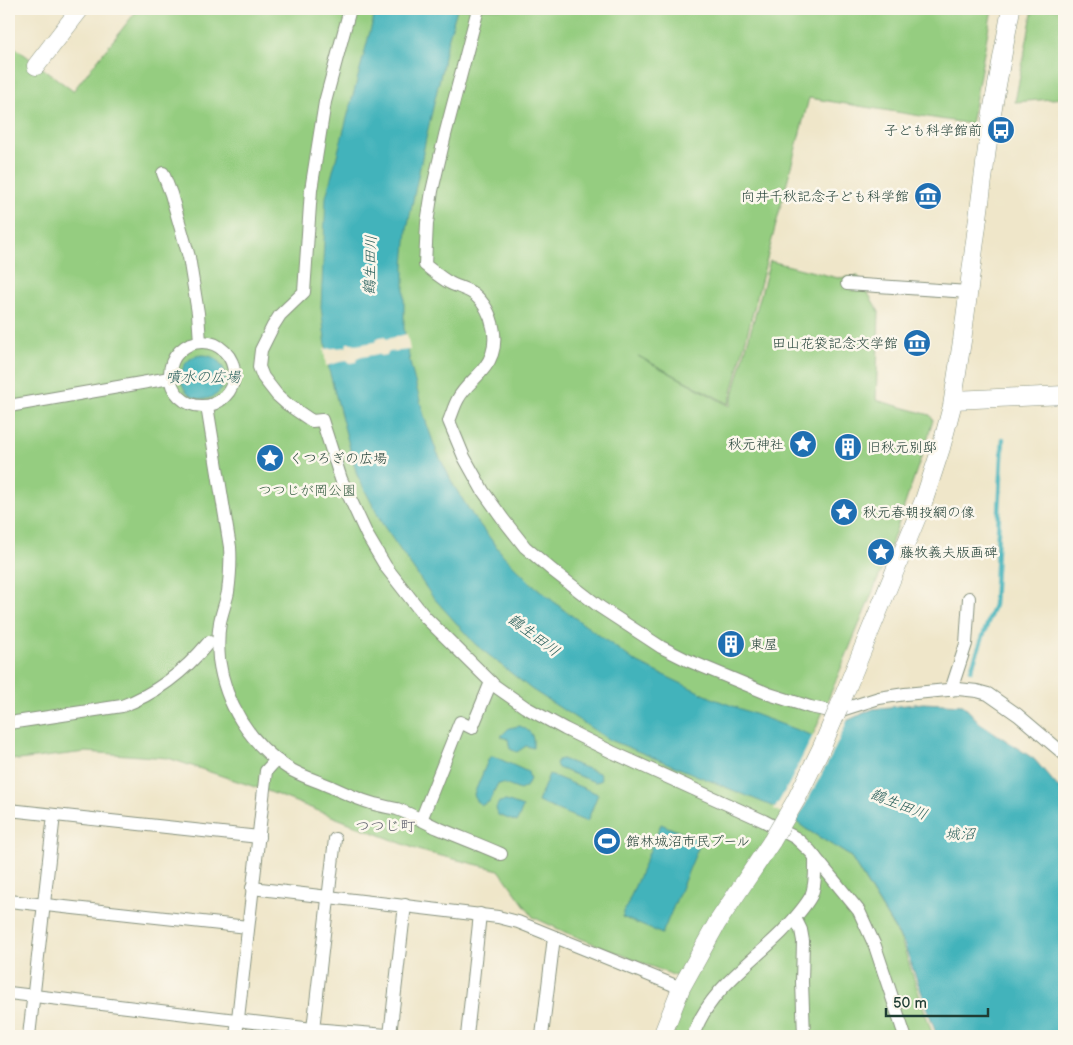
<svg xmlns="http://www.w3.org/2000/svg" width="1073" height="1045" font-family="'Balsamiq Sans','Klee One',sans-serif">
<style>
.green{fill:#95cd80;stroke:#5a855a}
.water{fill:#43b3bb;stroke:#317878}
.pier{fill:#efe6c9}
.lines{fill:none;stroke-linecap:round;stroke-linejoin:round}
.stream{stroke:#43b3bb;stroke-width:4.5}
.street-casing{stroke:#87927e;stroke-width:14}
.secondary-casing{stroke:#87927e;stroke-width:19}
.street{stroke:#fff;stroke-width:12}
.secondary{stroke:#fff;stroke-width:18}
.secondary-bridge-casing{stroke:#87927e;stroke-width:19;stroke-linecap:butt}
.secondary-bridge{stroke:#fff;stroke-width:18}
.labels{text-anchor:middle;stroke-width:5;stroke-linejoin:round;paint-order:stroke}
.poi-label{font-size:14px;fill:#1f3d34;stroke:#fbf7ec;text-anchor:start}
.park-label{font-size:14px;fill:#3c6147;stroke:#fbf7ec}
.water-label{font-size:15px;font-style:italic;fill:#2a605c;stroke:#fbf7ec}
.neighbourhood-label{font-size:15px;fill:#5b5a6a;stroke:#fbf7ec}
</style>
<rect width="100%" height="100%" fill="#fbf7ec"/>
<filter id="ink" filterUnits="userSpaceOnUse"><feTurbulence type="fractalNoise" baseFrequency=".02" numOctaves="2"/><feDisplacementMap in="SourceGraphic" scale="10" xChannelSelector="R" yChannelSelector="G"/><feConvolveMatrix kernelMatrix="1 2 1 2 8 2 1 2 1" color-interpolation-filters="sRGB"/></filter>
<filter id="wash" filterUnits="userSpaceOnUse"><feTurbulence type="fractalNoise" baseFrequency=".0096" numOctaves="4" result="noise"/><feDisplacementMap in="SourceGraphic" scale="20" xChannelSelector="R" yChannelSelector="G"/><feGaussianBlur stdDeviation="1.12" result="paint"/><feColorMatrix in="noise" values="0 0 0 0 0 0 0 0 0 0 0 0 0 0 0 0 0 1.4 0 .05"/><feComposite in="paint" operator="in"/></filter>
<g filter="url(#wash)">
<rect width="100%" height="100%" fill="#efe6c9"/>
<g class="green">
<polygon points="138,9 992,9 971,124 809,98 729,404 638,356 730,406 770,261 838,278 858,276 879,312 876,400 930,415 933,420 928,437 885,562 805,755 806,829 850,856 901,940 933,1036 673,1036 688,981 567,933 533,917 499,870 421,851 270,792 168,758 86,752 18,760 9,758 9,43 73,91"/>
<polygon points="1033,9 1064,9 1064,98 1015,102"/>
</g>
<g class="water">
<polygon points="376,9 457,9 445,51 442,69 428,129 407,229 404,266 404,329 411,367 425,419 436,450 454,486 473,516 503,555 531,583 564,610 636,662 714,699 813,736 873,709 923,703 963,705 980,723 1034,759 1064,794 1064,1036 937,1036 904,944 850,856 806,829 779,809 608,739 531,689 475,644 432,596 383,525 357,475 329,370 321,307 326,197"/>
<circle cx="203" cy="377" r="22"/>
<path d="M 520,726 C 532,732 534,735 533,748 L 526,746 L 517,752 L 510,749 L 508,739 L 501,736 L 509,728 Z"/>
<polygon points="493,756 528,772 530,779 526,787 520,790 502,783 497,785 489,802 482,805 476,801 474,794 489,758"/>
<polygon points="562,759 599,773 601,778 600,781 595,782 558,768 556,764 558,760"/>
<polygon points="549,774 598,794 587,822 538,802"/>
<polygon points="506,801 523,807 517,822 498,815 496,808 499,802"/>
<polygon points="661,824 701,841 662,934 622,917"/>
</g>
<g class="pier">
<polygon points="407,334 410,350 389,352 387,355 381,356 378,354 357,358 356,362 350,363 347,360 326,366 324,349 346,347 347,343 353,343 356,345 375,342 378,338 384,337 387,339"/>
<polygon points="849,717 833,753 795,824 778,811 774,810 790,782 814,733"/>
</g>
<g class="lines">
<polyline class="stream" points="971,670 994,605 1003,439"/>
</g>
</g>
<g filter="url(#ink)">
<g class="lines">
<g class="street-casing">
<g id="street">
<polyline points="350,9 325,102 311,190 304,292 280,315 273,326 261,350 259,367 263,377 277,395 287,404 312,421 322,420 341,479 367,535 386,567 425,617 495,686 525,707 565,729 612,752 764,821 796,838 810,851 859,911 875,946 905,1036"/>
<path d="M 478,9 L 445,135 L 432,191 L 427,223 L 425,265 C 433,271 441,278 450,283 C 458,287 467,289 474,294 C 494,311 502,345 485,367 C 477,378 464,387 458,399 C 454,406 452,414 449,421 L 464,457 L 483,491 L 503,519 L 525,547 L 552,570 L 600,607 L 661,647 L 687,660 L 769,694 L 810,707 L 835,712 L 879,698 L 905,694 L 958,689 L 977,691 L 988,694 L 1018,715 L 1064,754"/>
<polyline points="163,173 171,194 189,257 198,313 200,342"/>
<polyline points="847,284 969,292"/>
<circle cx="202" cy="374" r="32"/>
<polyline points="9,406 170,378"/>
<path d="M 207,406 L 230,547 C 231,562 230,577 228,592 C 226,602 222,612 220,622 C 218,634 218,647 219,659 C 225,704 250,744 288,768 C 301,776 315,780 329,786 C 343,792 357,799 371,803 C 380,806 389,807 397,809 C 411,814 425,822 438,828 C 459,837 481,845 501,854"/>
<polyline points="951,690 966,644 969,598"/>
<path d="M 9,723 L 122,706 C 158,693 185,671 209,642"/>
<polyline points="9,810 259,837"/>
<polyline points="421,820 460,722 472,728 491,682"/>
<polyline points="252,888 498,917 518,922 681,988"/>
<polyline points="9,901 248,927"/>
<polyline points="795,918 801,930 803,941 802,982 804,1036"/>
<polyline points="9,993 313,1029 399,1036"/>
<polyline points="313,1029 335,839"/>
<polyline points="390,1035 405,905"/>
<polyline points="29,1036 54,815"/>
<polyline points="236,1036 266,771 276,760"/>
<polyline points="467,1036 480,914"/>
<polyline points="542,1036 554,937"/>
<path d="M 693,1036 C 708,991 750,964 782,932 C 792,921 804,909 811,896 C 816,885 815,869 815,857"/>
</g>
</g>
<g class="secondary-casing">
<g id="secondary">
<polyline points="36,66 80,9"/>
<polyline points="954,400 1064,395"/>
<polyline points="839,707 924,500 941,448 952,406 962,341 991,118 1011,9"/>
<polyline points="662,1036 681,988 717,923 772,841"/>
</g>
</g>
<use href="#street" class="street"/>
<use href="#secondary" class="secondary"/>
<g class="secondary-bridge-casing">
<polyline id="secondary-bridge" points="772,841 796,800 821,749 839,707"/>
</g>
<use href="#secondary-bridge" class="secondary-bridge"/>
</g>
</g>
<defs>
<g id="bus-disc" transform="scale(1.4375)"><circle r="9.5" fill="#1f6fb2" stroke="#fbf7ec"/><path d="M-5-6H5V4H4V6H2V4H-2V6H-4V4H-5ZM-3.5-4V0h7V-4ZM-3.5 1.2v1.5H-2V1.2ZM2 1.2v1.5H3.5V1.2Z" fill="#fff"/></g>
<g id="museum-disc" transform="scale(1.4375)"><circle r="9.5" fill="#1f6fb2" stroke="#fbf7ec"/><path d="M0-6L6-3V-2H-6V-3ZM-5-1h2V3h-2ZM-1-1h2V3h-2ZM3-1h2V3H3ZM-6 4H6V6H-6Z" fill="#fff"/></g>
<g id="sight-disc" transform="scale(1.4375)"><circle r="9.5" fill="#1f6fb2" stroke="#fbf7ec"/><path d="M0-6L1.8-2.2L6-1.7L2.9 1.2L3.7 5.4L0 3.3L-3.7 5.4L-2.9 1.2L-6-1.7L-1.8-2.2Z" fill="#fff"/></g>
<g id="building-disc" transform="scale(1.4375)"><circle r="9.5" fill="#1f6fb2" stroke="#fbf7ec"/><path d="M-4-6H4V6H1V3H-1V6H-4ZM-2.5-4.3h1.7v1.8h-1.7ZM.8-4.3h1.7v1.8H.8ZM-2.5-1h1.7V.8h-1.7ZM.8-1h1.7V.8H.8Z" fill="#fff"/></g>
<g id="stadium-disc" transform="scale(1.4375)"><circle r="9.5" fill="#1f6fb2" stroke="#fbf7ec"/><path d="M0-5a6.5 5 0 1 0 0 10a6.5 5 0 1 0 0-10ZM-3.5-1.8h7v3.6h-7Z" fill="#fff"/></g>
</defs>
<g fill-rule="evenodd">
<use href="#bus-disc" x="1001" y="130"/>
<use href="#museum-disc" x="928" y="196"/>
<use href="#museum-disc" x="917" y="343"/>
<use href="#sight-disc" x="803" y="444"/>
<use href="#building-disc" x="848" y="447"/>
<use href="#sight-disc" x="270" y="458"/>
<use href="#sight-disc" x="844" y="512"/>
<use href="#sight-disc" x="881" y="552"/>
<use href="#building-disc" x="731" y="644"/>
<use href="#stadium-disc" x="607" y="841"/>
</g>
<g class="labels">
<g class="poi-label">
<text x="982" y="135" text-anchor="end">子ども科学館前</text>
<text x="909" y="201" text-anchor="end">向井千秋記念子ども科学館</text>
<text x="898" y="348" text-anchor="end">田山花袋記念文学館</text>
<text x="784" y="449" text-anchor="end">秋元神社</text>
<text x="867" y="452">旧秋元別邸</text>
<text x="289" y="463">くつろぎの広場</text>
<text x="863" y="517">秋元春朝投網の像</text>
<text x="900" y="557">藤牧義夫版画碑</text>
<text x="750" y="649">東屋</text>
<text x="626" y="846">館林城沼市民プール</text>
</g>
<g class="park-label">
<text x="307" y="495">つつじが岡公園</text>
</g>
<g class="water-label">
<text transform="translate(370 265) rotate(-88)" y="5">鶴生田川</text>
<text x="203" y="382">噴水の広場</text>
<text transform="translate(534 635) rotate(37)" y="5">鶴生田川</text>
<text transform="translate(899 804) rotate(22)" y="5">鶴生田川</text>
<text x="960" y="839">城沼</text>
</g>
<g class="neighbourhood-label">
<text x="385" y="831">つつじ町</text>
</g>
</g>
<rect width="1073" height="1045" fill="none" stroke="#fbf7ec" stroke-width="30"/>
<path d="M886 1008v8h102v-8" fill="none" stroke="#1f3d34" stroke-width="2.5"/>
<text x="893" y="1008" font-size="15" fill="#1f3d34" stroke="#fbf7ec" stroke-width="4" paint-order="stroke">50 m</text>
</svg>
